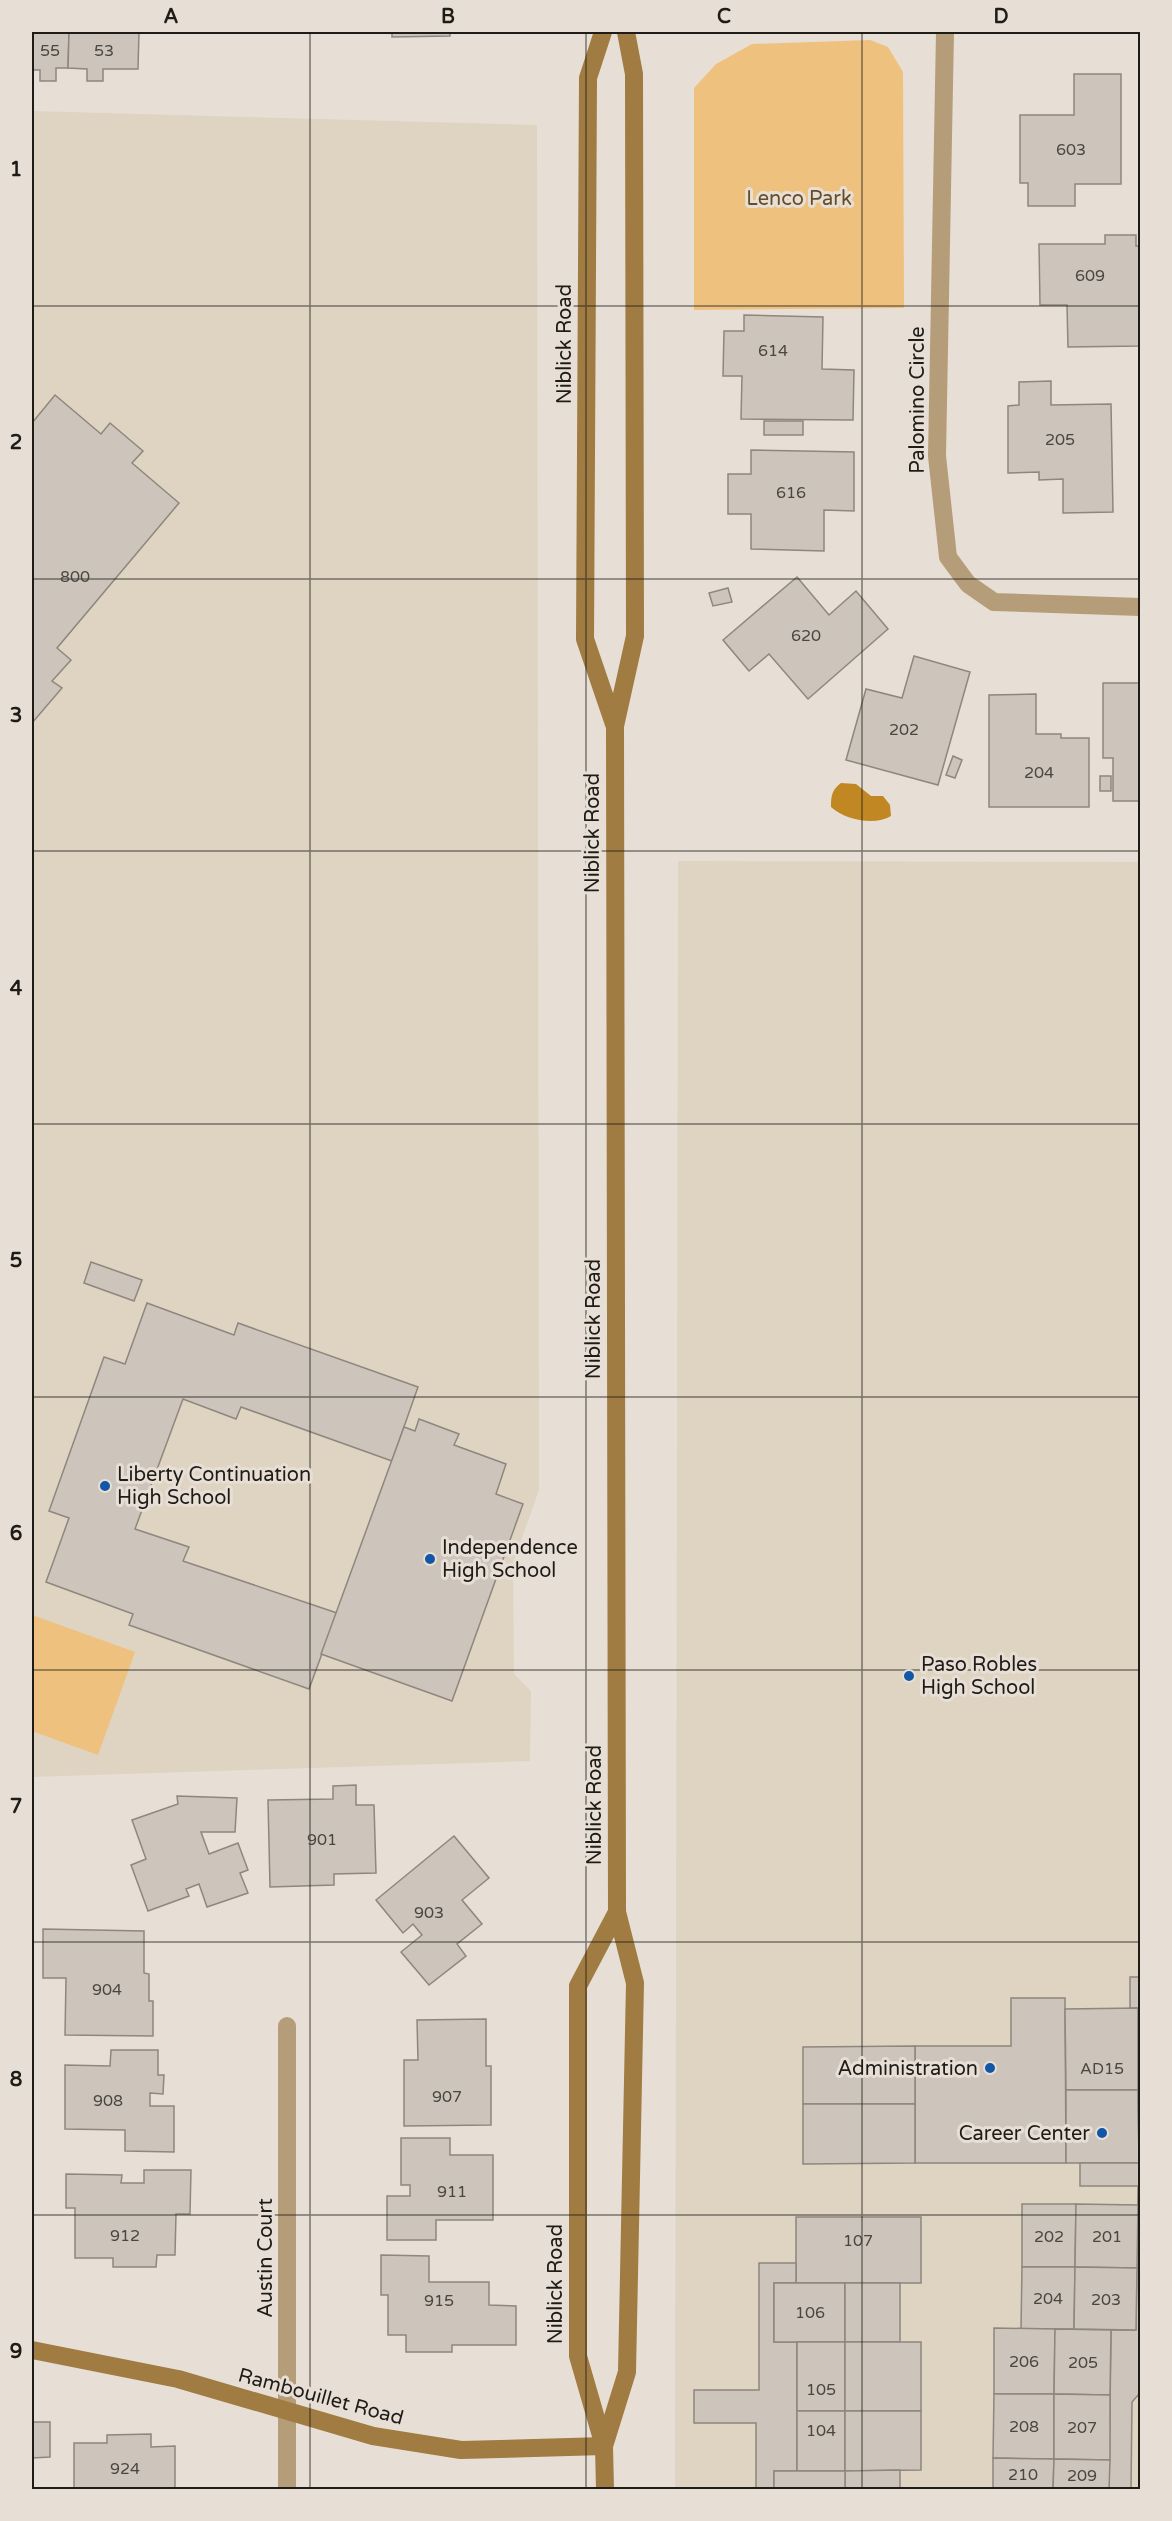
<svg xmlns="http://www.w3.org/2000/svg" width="1172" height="2521" font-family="'Varela Round',sans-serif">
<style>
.built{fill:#dfd3c2}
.green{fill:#efc17e}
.water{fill:#c08722}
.building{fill:#cdc5bb;stroke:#8e877e;stroke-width:1.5}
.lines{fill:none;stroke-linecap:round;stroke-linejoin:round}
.street{stroke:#b69d79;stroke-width:18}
.secondary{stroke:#a07b42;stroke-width:18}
.grid{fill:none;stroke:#1f1c18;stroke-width:1.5;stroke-opacity:0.55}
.poi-dot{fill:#1157a6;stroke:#e7dfd5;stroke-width:2}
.labels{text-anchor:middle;stroke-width:6;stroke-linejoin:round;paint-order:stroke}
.number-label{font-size:16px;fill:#4a4641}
.park-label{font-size:20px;fill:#664d27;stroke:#e7dfd5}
.street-label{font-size:20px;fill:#1f1c18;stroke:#e7dfd5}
.poi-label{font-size:20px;fill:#1f1c18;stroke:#e7dfd5;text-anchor:start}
.neatline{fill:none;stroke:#1f1c18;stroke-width:2}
.grid-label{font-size:20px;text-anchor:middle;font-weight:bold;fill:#1f1c18}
</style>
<rect width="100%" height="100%" fill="#e7dfd5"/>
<g class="built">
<polygon points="32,111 537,125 539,1490 513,1563 514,1674 531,1691 530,1761 32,1777"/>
<polygon points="678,861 1140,862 1140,2489 675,2490"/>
</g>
<g class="green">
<polygon points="870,40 888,47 903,72 904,308 694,310 694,88 716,64 752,44"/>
<polygon points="32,1615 135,1652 98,1755 32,1731"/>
</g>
<path class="water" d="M 841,783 L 856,784 L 871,796 L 883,796 L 890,805 L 891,816 C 875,826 845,820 831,807 C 831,795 832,790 841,783 Z"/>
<g class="building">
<polygon points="32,32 69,32 68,68 56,68 56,81 40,81 40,70 32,70"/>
<polygon points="69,32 139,32 138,69 103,69 103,81 87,81 87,69 68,68"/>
<polygon points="392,32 450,32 450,36 392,37"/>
<polygon points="1074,74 1121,74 1121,184 1075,184 1075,206 1028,206 1028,183 1020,183 1020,115 1074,115"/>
<polygon points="1105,235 1136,235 1136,246 1140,246 1140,346 1068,347 1067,305 1040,305 1039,244 1105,244"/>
<polygon points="744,315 823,317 822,369 854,370 853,420 741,419 742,376 723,376 724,331 744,331"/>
<polygon points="1051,381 1051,405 1111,404 1113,512 1063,513 1063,479 1039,480 1039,472 1008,473 1008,406 1019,405 1019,382"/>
<polygon points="55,395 101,434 110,423 143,451 132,463 179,503 57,648 71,660 52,681 62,688 32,723 32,423"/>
<rect x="764" y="421" width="39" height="14"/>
<polygon points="751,450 854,452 854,511 824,510 824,551 751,549 751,514 728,514 728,474 751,474"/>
<polygon points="797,577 829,615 856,591 888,629 808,699 769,654 749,671 723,640"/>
<polygon points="728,588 732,602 713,606 709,593"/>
<polygon points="914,656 970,672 938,785 846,760 866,689 902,698"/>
<polygon points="1103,683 1140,683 1140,801 1113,801 1113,758 1103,758"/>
<polygon points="1036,694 1036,734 1061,734 1061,738 1089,738 1089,807 989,807 989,695"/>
<polygon points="953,756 962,760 955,778 946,775"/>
<rect x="1100" y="776" width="11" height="15"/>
<polygon points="91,1262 142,1280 134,1301 84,1283"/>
<polygon points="147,1303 234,1335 238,1323 418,1387 392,1461 241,1407 236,1419 183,1399 135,1529 189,1547 183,1561 337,1613 309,1689 129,1625 133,1614 46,1582 69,1518 49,1511 104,1357 125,1364"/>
<polygon points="419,1419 459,1434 454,1445 506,1464 496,1494 523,1504 452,1701 321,1654 404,1427 415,1431"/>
<polygon points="356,1785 356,1805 374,1805 376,1873 334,1874 334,1885 270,1887 268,1800 333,1799 333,1786"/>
<polygon points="177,1796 237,1798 235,1832 201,1832 209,1854 238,1843 248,1870 240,1873 248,1893 207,1907 199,1884 186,1889 189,1896 148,1911 131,1865 146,1859 132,1820 178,1804"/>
<polygon points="454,1836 489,1878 462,1900 482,1924 457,1944 466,1956 429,1985 401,1952 422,1935 413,1924 403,1933 376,1900"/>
<polygon points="43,1929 144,1931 144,1973 149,1974 149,2001 153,2001 153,2036 65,2035 66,1978 43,1978"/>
<rect x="1130" y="1977" width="10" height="31"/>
<polygon points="1011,1998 1065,1998 1066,2163 915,2163 915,2046 1011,2046"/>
<rect x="1138" y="2008" width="2" height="82"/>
<polygon points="1138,2008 1138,2090 1066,2090 1065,2009"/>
<polygon points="486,2019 486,2066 491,2066 491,2125 404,2126 404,2060 418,2060 417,2020"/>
<polygon points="915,2046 915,2104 803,2104 803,2047"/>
<polygon points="111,2050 158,2050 158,2075 164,2075 163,2094 150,2093 150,2106 174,2106 174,2152 125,2151 125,2130 65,2129 65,2065 110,2066"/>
<polygon points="1066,2090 1138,2090 1139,2163 1066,2163"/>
<polygon points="1138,2090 1140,2090 1140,2163 1139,2163"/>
<polygon points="803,2104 915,2104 915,2163 803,2164"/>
<polygon points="401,2138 450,2138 450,2155 493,2155 493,2220 436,2220 436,2240 387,2240 387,2196 410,2196 410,2185 401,2185"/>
<rect x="1080" y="2163" width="60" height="23"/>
<polygon points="144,2170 191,2170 190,2214 176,2214 175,2255 157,2255 156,2267 113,2267 113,2258 75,2258 75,2208 66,2208 66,2174 122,2175 121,2183 144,2183"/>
<polygon points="1138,2187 1140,2187 1140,2393 1132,2402 1131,2490 1109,2490 1111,2330 1136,2330"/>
<polygon points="1022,2204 1076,2204 1075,2267 1022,2267"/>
<polygon points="1076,2204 1138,2205 1137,2268 1075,2267"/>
<rect x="796" y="2217" width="125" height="66"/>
<polygon points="381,2255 429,2256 429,2282 489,2282 489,2305 516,2306 516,2345 452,2345 452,2352 406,2352 406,2335 388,2335 388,2295 381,2295"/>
<polygon points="759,2263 796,2263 796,2283 774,2283 774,2342 797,2342 797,2471 774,2471 774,2490 756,2490 756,2423 694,2423 694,2390 759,2390"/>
<polygon points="1022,2267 1075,2267 1074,2329 1021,2329"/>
<polygon points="1075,2267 1137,2268 1136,2330 1074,2329"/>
<rect x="774" y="2283" width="71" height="59"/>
<rect x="845" y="2283" width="55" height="59"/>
<polygon points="994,2328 1055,2329 1054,2394 994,2394"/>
<polygon points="1055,2329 1111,2330 1110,2395 1054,2394"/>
<rect x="797" y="2342" width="48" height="69"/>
<rect x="845" y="2342" width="76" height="69"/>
<polygon points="994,2394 1054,2394 1054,2459 993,2458"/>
<polygon points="1054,2394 1110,2395 1110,2460 1054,2459"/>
<rect x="797" y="2411" width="48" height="60"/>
<polygon points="845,2411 921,2411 921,2470 845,2471"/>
<polygon points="32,2422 50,2422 50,2457 32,2458"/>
<polygon points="151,2434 151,2447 175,2446 175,2489 192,2490 74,2490 74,2443 107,2443 107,2435"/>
<polygon points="993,2458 1054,2459 1053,2490 993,2490"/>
<polygon points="1054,2459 1110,2460 1109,2490 1053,2490"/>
<polygon points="900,2470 900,2490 845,2490 845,2471"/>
<rect x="774" y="2471" width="71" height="19"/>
</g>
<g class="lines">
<g class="street">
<polyline points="945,32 937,456 948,557 968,584 994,602 1140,607"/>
<polyline points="287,2026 287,2490"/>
</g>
<g class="secondary">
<polyline points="603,32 588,78 585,639 614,724"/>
<polyline points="32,2350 178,2379 373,2436 461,2450 604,2446"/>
<polyline points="604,2446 627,2372 635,1983 617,1912 615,726 635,636 634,74 626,32"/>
<polyline points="605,2490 604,2446 578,2356 578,1986 617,1912"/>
</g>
</g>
<path class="grid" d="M 310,32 L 310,2490M 586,32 L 586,2490M 862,32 L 862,2490M 32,306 L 1140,306M 32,579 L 1140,579M 32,851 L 1140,851M 32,1124 L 1140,1124M 32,1397 L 1140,1397M 32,1670 L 1140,1670M 32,1942 L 1140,1942M 32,2215 L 1140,2215"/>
<g class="poi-dot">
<circle cx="105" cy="1486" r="6"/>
<circle cx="430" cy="1559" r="6"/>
<circle cx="909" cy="1676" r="6"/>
<circle cx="990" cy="2068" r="6"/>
<circle cx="1102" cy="2133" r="6"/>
</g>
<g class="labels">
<g class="number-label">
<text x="50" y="56">55</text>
<text x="104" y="56">53</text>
<text x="1071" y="155">603</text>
<text x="1090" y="281">609</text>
<text x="773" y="356">614</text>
<text x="1060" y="445">205</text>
<text x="791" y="498">616</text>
<text x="75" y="582">800</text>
<text x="806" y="641">620</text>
<text x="904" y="735">202</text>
<text x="1039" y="778">204</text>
<text x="322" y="1845">901</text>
<text x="429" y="1918">903</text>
<text x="107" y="1995">904</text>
<text x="1102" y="2074">AD15</text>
<text x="447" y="2102">907</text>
<text x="108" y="2106">908</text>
<text x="452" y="2197">911</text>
<text x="125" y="2241">912</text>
<text x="1049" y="2242">202</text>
<text x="1107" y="2242">201</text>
<text x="858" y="2246">107</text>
<text x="1048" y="2304">204</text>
<text x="1106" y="2305">203</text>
<text x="439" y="2306">915</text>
<text x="810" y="2318">106</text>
<text x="1024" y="2367">206</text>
<text x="1083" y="2368">205</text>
<text x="821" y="2395">105</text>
<text x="1024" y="2432">208</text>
<text x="1082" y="2433">207</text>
<text x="821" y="2436">104</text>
<text x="125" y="2474">924</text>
<text x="1023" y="2480">210</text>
<text x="1082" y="2481">209</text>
</g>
<g class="park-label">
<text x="799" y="205">Lenco Park</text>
</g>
<g class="street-label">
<text transform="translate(564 344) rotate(-90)" y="7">Niblick Road</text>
<text transform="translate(917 400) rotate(-90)" y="7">Palomino Circle</text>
<text transform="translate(592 833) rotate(-90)" y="7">Niblick Road</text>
<text transform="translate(593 1319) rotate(-90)" y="7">Niblick Road</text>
<text transform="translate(594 1805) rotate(-90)" y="7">Niblick Road</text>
<text transform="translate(265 2258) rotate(-90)" y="7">Austin Court</text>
<text transform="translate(555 2284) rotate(-90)" y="7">Niblick Road</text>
<text transform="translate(321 2396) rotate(15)" y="7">Rambouillet Road</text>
</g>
<g class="poi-label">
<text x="117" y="1481">Liberty Continuation<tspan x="117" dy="23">High School</tspan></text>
<text x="442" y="1554">Independence<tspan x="442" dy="23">High School</tspan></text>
<text x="921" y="1671">Paso Robles<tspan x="921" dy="23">High School</tspan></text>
<text x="978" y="2075" text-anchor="end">Administration</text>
<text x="1090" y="2140" text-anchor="end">Career Center</text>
</g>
</g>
<rect width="1172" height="2521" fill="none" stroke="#e7dfd5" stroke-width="66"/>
<rect x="33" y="33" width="1106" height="2455" class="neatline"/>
<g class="grid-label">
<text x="171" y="23">A</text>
<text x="448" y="23">B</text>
<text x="724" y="23">C</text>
<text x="1001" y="23">D</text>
<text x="16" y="176">1</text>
<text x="16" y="449">2</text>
<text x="16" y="722">3</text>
<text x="16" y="995">4</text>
<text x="16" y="1267">5</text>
<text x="16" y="1540">6</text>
<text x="16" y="1813">7</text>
<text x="16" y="2086">8</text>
<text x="16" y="2358">9</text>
</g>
</svg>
